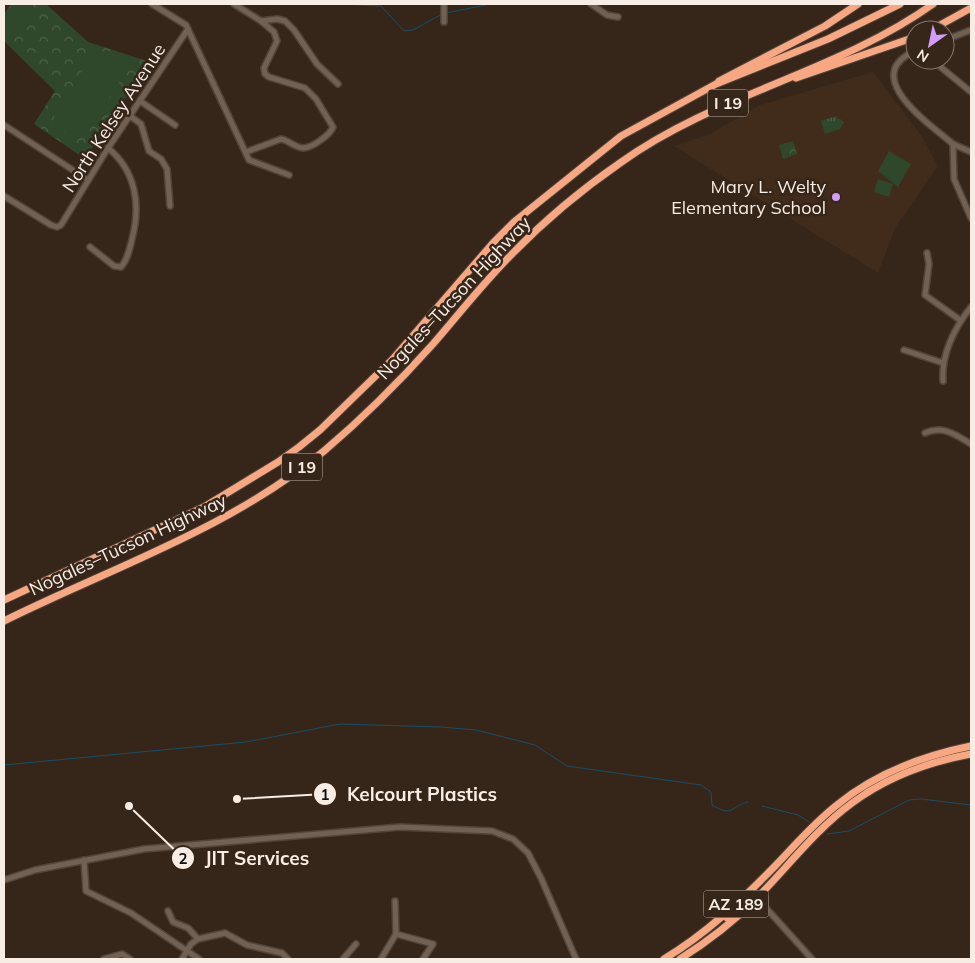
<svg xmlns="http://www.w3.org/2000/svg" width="975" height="963" font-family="Mulish,sans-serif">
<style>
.built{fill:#412c1b}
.grass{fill:url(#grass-tufts)}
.park{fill:url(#park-crowns)}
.pitch{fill:#2f472a}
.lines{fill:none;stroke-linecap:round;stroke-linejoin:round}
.stream{stroke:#164f68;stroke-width:1}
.minor-casing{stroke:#51443a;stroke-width:8}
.highway-casing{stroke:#51443a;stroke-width:9}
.minor{stroke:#726052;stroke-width:5}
.highway{stroke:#f7a781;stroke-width:7}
.poi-dot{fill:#d29cfd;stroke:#36261a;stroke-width:2}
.labels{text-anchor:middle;stroke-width:5;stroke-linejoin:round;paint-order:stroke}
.shield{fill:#36261a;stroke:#bdb1a7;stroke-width:1}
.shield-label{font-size:16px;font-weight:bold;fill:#f7ede4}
.street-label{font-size:18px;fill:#f7ede4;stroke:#36261a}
.poi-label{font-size:18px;fill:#f7ede4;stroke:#36261a;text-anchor:end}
.leader{fill:none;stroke:#f7ede4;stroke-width:2}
.callout-dot{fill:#f7ede4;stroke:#36261a;stroke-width:2}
.mark-label{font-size:15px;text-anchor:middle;font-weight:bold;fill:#111}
.callout-label{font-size:19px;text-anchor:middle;font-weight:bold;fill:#f7ede4;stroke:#36261a;stroke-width:5;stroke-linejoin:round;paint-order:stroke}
</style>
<defs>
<pattern id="grass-tufts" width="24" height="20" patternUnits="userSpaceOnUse" patternTransform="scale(1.25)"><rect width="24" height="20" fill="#2f472a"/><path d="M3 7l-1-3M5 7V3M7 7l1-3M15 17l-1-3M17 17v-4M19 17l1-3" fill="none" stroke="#4e6249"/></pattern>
<pattern id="park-crowns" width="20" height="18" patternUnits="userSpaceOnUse" patternTransform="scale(1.25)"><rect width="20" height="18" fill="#2f472a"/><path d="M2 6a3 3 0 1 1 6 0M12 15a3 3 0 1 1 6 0" fill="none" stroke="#4e6249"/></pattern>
</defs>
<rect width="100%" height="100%" fill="#36261a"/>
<polygon class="built" points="873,72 921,135 938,166 895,228 878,273 674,146 708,135 760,105"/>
<polygon class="grass" points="836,116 837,119 840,119 844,122 840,129 825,134 821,121"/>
<g class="park">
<polygon points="11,4 46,4 88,42 150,62 85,159 34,124 55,91 4,41 4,14"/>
<polygon points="793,141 797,154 783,159 779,145"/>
</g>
<g class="pitch">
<polygon points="14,4 30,4 34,7 14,35 4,27 4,17"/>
<polygon points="107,50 123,59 124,75 86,133 74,137 56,125 54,114 93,55"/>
<polygon points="889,151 911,164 898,187 878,171"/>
<polygon points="878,179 893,184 889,197 874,192"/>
</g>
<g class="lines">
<g class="stream">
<polyline points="340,4 381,6 404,31 413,30 442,14"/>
<polyline points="446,13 491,4"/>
<path d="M 4,765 L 246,742 L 340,724 L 441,727 L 476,730 L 535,745 L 567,766 L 701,785 L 711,792 L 712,805 C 733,818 731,806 748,802"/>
<polyline points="762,806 798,815 809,822"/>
<polyline points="827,834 849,831 909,800 921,799 971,805"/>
</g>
<g class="minor-casing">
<g id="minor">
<polyline points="152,4 186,25 249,160 289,175"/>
<polyline points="234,4 261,21 277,19 285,21 294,30 317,64 338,84"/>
<polyline points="591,4 607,15 618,17"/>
<polyline points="444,22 444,4"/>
<polyline points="945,40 971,30"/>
<path d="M 915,51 C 858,76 931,125 953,144 L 954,179 L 971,218"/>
<polyline points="932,60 971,92"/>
<polyline points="140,101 175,125"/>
<polyline points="130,116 141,124 149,151 161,159 167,169 170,206"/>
<polyline points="4,125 88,180"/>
<polyline points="953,144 971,152"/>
<path d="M 246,152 L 281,139 C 288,140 296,148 303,148 C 312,148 330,135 333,127 L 316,99 L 305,88 L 269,77 L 265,74 L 264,68 L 277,41 L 274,32 L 261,21"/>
<polyline points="4,196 51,225 57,227 61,225 108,148 188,29"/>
<path d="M 90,247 L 114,266 L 121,267 C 128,259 130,248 132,239 C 141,205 136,171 108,148"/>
<polyline points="927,253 929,264 925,295 960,320"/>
<polyline points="904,350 943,363"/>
<path d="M 943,381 C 941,354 955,327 971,307"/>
<path d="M 925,433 C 943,425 956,435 971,444"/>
<polyline points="84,860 86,891 131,913 199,959"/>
<polyline points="4,880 35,870 144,849 400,827 492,831 513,839 528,853 541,878 576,959"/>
<polyline points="757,898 812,959"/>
<polyline points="395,901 396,934 433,944 423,959"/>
<polyline points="168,911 173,922 188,928 198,939"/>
<polyline points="104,959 122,954 130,959"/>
<polyline points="182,959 191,944 198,939 225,933 247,945 282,953 288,959"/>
<polyline points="343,959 356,944"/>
<polyline points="381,959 396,934"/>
</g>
</g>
<g class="highway-casing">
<g id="highway">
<polyline points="931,30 971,8"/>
<polyline points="796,78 915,37"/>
<polyline points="719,81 825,26 858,4"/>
<polyline points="4,600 204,507 278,462 299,447 320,430 392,360 493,243 514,222 621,136 716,84 828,39 900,4"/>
<path d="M 4,621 C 113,567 229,529 324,451 C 363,418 399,382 433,344 C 459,314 484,282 512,254 C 545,220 581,190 620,163 C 716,94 838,72 933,4"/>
<polyline points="727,918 747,901"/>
<path d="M 664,959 C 706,934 743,899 777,864 C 796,844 815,822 837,805 C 876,773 922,756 971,746"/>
<path d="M 680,959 C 707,942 733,922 755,900 C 787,868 815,830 852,803 C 887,777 928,762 971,754"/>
</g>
</g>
<use href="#minor" class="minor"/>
<use href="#highway" class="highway"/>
</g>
<circle class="poi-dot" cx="836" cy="197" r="5"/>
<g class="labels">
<g class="shield">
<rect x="708" y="89.5" width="40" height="27" rx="4"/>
<rect x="282" y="453.5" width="40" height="27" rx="4"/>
<rect x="703.5" y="890.5" width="65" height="27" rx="4"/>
</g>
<g class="shield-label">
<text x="728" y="109">I 19</text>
<text x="302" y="473">I 19</text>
<text x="736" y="910">AZ 189</text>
</g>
<g class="street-label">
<text transform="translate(114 118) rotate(-57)" y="6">North Kelsey Avenue</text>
<text transform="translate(454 298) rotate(-47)" y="6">Nogales–Tucson Highway</text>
<text transform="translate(128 545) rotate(-25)" y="6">Nogales–Tucson Highway</text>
</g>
<g class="poi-label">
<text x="826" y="193">Mary L. Welty<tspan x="826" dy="21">Elementary School</tspan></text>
</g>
</g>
<path class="leader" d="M237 799L325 794M129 806L183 858"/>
<g class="callout-dot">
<circle cx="237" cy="799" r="5"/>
<circle cx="129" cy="806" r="5"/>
<circle cx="325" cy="794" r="12"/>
<circle cx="183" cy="858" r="12"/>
</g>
<g class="mark-label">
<text x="325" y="800">1</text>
<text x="183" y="864">2</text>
</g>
<g class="callout-label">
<text x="422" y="801">Kelcourt Plastics</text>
<text x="257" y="865">JIT Services</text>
</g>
<rect width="975" height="963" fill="none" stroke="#f7ede4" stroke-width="10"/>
<g transform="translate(930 45) rotate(213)"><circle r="24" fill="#36261a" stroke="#83766b"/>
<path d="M0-4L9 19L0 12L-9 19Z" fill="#d29cfd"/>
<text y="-8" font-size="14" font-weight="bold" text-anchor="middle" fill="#f7ede4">N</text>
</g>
</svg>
